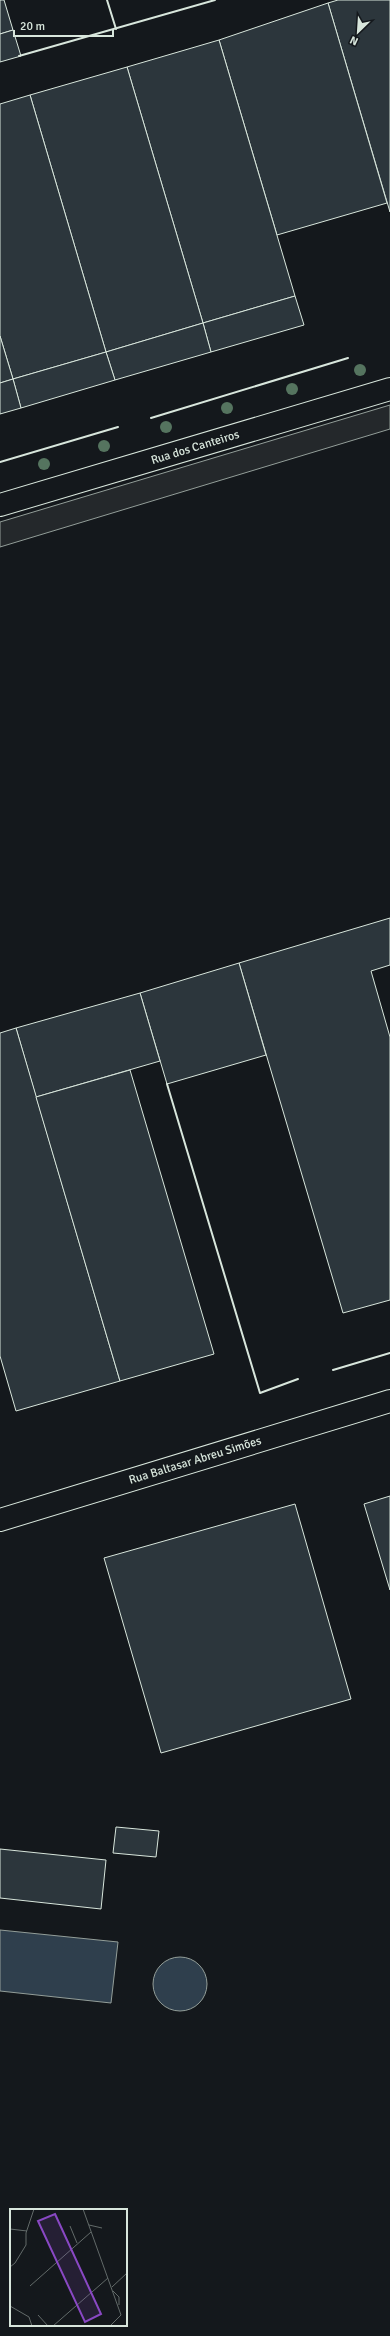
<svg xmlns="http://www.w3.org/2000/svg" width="390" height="2336" font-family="Signika,sans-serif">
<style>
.parking{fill:#24282b;stroke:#939e99}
.water{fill:#2f3f4d;stroke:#939e99}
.building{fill:#2c363c;stroke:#d8e6dc}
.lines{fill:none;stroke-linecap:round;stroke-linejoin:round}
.minor-casing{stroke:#d8e6dc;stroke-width:24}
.minor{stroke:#14181c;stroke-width:22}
.wall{stroke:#d8e6dc;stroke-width:2}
.tree{fill:#55745f}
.labels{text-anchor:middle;stroke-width:3;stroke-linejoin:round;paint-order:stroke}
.street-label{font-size:12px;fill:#d8e6dc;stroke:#14181c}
.inset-road{fill:none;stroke:#626a69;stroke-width:1}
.view{fill:#8948c3;fill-opacity:0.15;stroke:#8948c3;stroke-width:2}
.inset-edge{fill:none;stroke:#d8e6dc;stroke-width:2}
</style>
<rect width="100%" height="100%" fill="#14181c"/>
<polygon class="parking" points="390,405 390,429 0,547 0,522"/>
<g class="water">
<polygon points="0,1930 118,1942 111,2003 0,1991"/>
<circle cx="180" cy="1984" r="27"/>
</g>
<g class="building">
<polygon points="0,0 4,0 13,30 0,34"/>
<polygon points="338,0 390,0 390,212 328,3"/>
<polygon points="328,3 387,203 277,235 219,40"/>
<polygon points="13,30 21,56 0,62 0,34"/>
<polygon points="219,40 295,296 203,323 127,67"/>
<polygon points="127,67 203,323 106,352 30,95"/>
<polygon points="30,95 106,352 13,379 0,336 0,104"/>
<polygon points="295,296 304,325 211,352 203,323"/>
<polygon points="203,323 211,352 115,380 106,352"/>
<polygon points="0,336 13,379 0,383"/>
<polygon points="106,352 115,380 21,408 13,379"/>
<polygon points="13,379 21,408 0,414 0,383"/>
<polygon points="390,918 390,965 371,971 390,1037 390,1300 343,1313 239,963"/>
<polygon points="239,963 266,1055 167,1084 140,993"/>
<polygon points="140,993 160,1061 36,1097 16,1028"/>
<polygon points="16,1028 120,1381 16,1411 0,1356 0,1033"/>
<polygon points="130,1070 214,1354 120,1381 36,1097"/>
<polygon points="390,1496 390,1590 364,1504"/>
<polygon points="295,1504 351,1699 161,1753 104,1558"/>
<polygon points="116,1827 159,1831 156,1857 113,1853"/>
<polygon points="0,1849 106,1860 101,1909 0,1898"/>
</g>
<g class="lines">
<g class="minor-casing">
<g id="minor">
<polyline points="0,505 390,389"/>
<polyline points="0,1520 390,1401"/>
</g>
</g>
<use href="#minor" class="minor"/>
<g class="wall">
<polyline points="107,0 116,29"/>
<polyline points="19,56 215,0"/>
<polyline points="151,418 348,358"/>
<polyline points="0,462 118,427"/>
<polyline points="167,1084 260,1393 298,1379"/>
<polyline points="333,1370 390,1353"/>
</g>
</g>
<g class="tree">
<circle cx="360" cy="370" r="6"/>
<circle cx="292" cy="389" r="6"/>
<circle cx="227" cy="408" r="6"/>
<circle cx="166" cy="427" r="6"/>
<circle cx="104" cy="446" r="6"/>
<circle cx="44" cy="464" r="6"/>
</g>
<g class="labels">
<g class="street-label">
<text transform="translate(195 447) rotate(-17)" y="4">Rua dos Canteiros</text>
<text transform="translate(195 1460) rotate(-17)" y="4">Rua Baltasar Abreu Simões</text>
</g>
</g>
<g transform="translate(10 2209)">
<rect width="117" height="117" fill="#14181c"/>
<path class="inset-road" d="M 73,0 L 111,106M 79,16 L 92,19M 60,17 L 67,34M 117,17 L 117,35M 0,20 L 17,22M 0,58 L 5,54 L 16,36 L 16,24 L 24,0M 20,77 L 81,23M 102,78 L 117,64M 103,82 L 109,88 L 109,96M 0,97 L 19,108 L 22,117M 28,106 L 38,117M 43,117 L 98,69M 100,117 L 111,106"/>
<path class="view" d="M 45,5 L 91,105 L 75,113 L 28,12 Z"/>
<rect width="117" height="117" class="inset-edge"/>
</g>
<g transform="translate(358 32) rotate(205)" stroke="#14181c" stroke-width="3" paint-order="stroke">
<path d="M0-3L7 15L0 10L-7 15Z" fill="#d8e6dc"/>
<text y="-6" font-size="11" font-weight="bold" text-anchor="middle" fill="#d8e6dc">N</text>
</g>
<path d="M14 30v6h99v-6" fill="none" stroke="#d8e6dc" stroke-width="2"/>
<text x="20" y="30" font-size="12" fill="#d8e6dc" stroke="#14181c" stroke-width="3" paint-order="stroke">20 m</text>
</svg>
